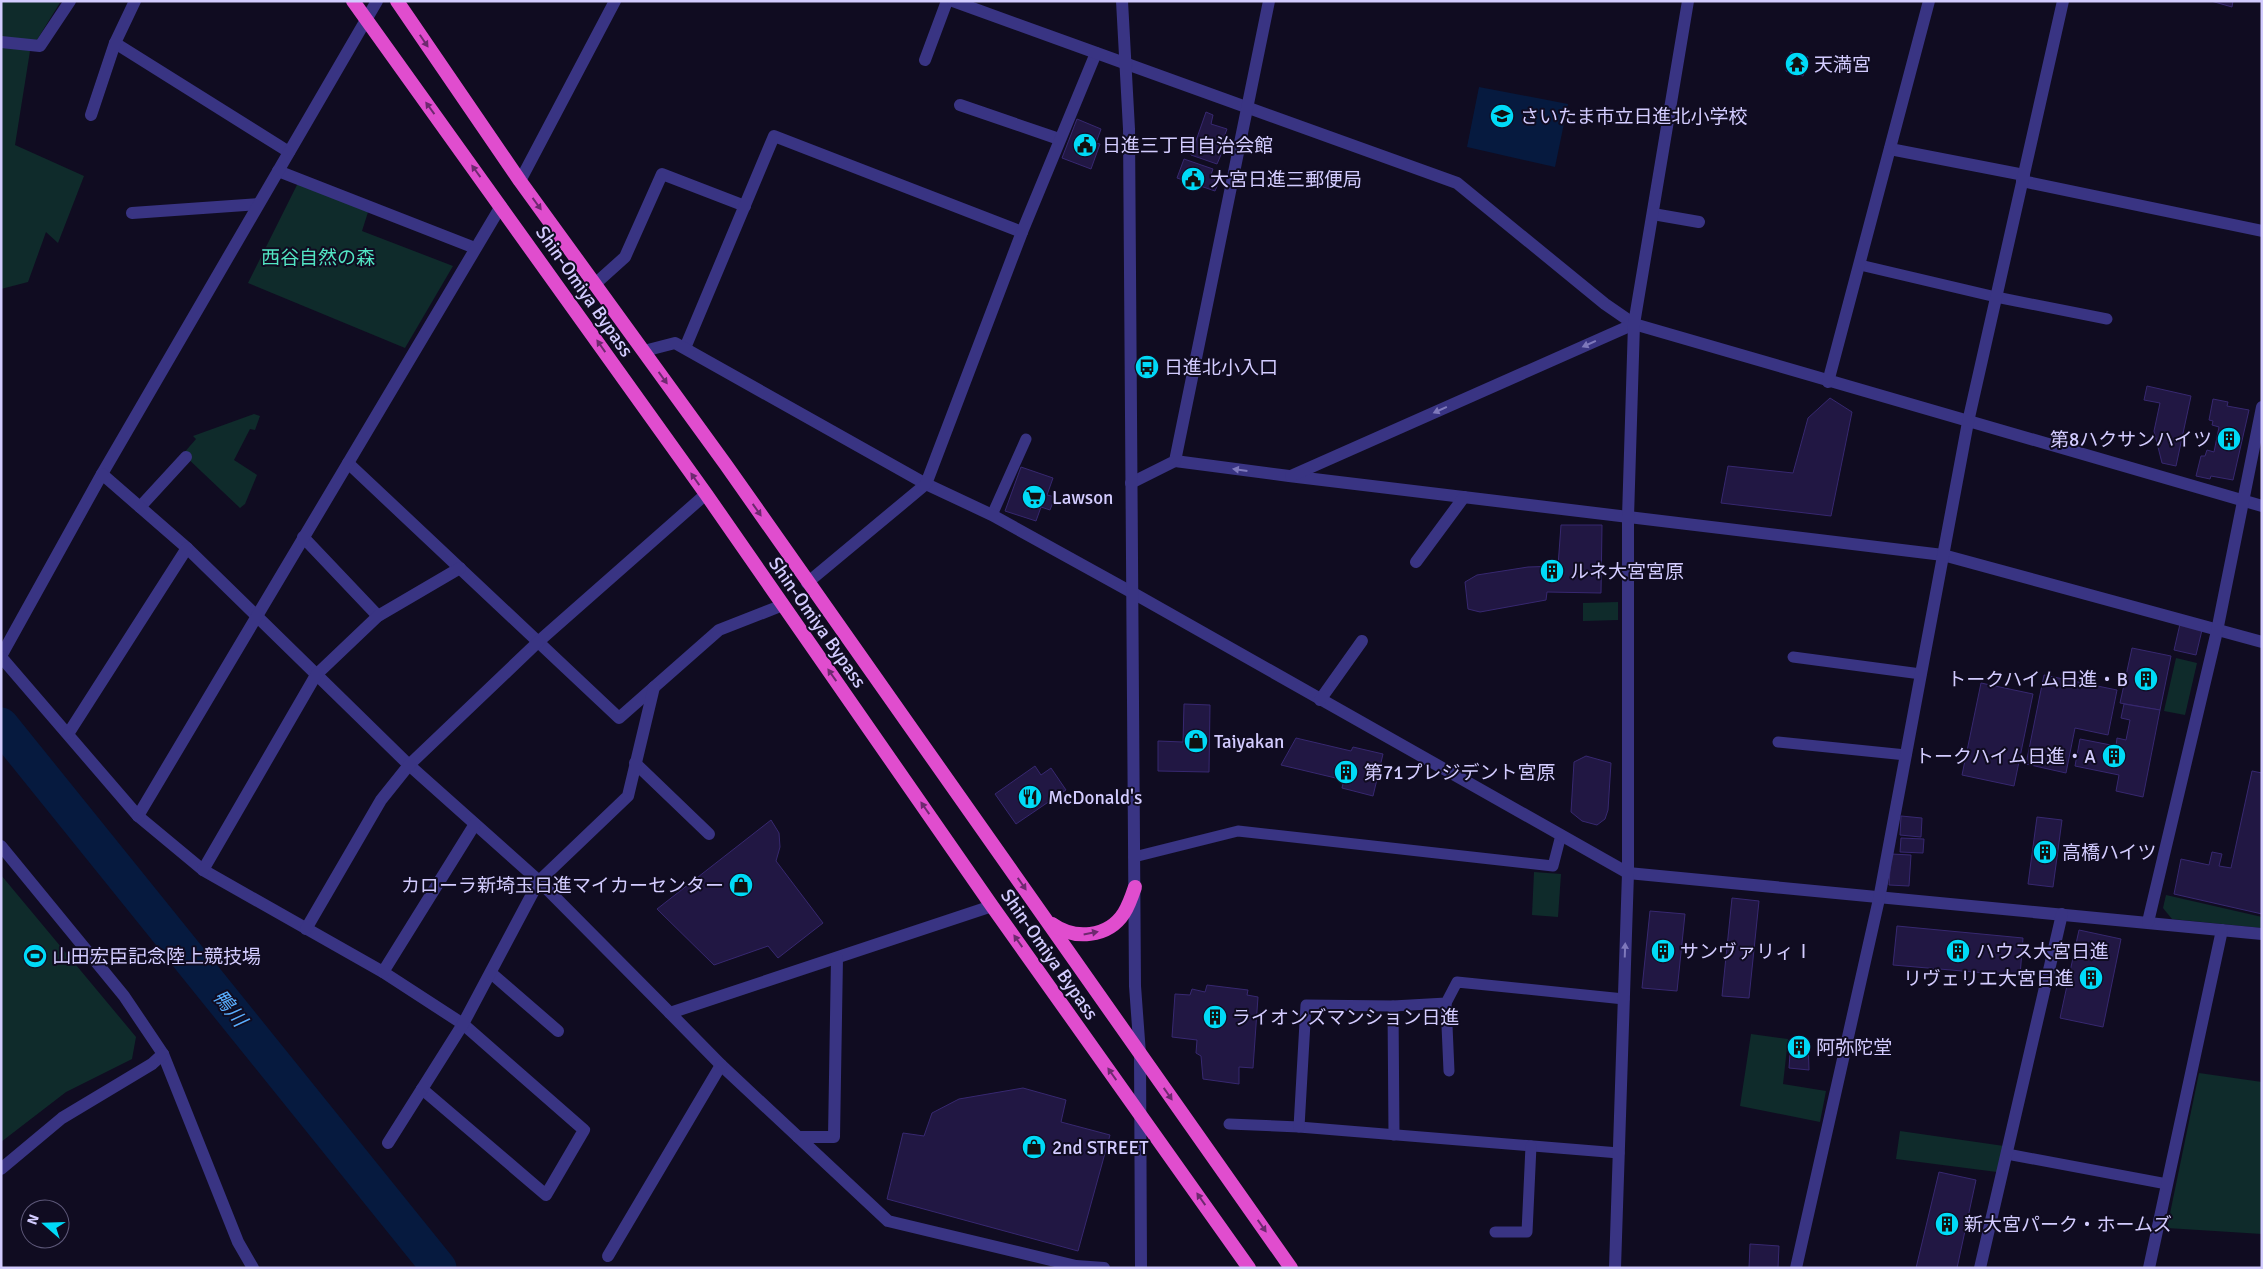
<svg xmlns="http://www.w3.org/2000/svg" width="2263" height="1269" font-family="Signika,'Noto Sans JP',sans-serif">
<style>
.green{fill:#0f2b2b}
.water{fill:#061a3f}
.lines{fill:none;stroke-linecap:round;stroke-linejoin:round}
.river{stroke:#061a3f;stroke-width:35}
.building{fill:#211743;stroke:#372870}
.service{stroke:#393483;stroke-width:11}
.minor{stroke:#393483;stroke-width:12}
.tertiary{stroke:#393483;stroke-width:12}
.trunk{stroke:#e04dce;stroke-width:14}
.oneway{fill:#6e296f}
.oneway2{fill:#7e78bb}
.labels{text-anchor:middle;stroke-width:4;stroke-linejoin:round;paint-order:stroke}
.poi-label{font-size:19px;fill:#d3ccff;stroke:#100c21;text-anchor:start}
.park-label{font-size:19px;fill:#52e5c3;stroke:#100c21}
.street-label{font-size:19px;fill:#d3ccff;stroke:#100c21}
.water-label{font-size:20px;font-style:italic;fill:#5aafff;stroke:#100c21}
</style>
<rect width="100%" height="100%" fill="#100c21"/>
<g class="green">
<polygon points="1,1 61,1 30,51 15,145 84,176 58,243 46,232 28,282 1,289"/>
<polygon points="299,181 369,209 362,231 453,266 405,348 248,283"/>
<polygon points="254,414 260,416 255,430 250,429 234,460 257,475 245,504 240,508 183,454 196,439 193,436"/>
<polygon points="1618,602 1618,620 1583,621 1583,603"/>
<polygon points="2176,658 2197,663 2185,715 2164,711"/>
<polygon points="1534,872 1561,874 1558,917 1532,915"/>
<polygon points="1,875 136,1037 132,1059 66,1092 1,1142"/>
<polygon points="2166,895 2262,917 2262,928 2172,919 2163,908"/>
<polygon points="1751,1034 1788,1039 1783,1084 1826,1091 1820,1122 1740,1106"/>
<polygon points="2199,1073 2262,1082 2262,1234 2167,1228"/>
<polygon points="1900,1131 2004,1146 1997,1172 1896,1159"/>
</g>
<polygon class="water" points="1479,87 1568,104 1555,167 1467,147"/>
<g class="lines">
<polyline class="river" points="1,725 439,1268"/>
</g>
<g class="building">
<polygon points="2211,1 2233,1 2232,7"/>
<polygon points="1791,52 1808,57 1803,76 1786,71"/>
<polygon points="1206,112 1213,115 1211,124 1227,129 1220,148 1223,150 1217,164 1191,155"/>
<polygon points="1077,119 1101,129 1096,143 1100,144 1091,169 1062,158"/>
<polygon points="1184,159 1213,169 1210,177 1215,179 1214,183 1218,184 1215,191 1177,178"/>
<polygon points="2147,386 2191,396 2176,466 2162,463 2154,431 2160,403 2144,400"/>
<polygon points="1830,398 1852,412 1831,516 1721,503 1728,466 1793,473 1808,418"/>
<polygon points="2213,399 2228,402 2227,406 2249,410 2233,480 2211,476 2210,479 2196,476 2201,456 2205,456 2207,450 2214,452 2219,427 2212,425 2213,421 2209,420"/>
<polygon points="1021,467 1053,478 1047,495 1055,497 1050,510 1041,507 1036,521 1005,511"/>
<polygon points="1561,525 1602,525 1601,593 1547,592 1546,600 1480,612 1468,609 1465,582 1477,575 1528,567 1558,566"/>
<polygon points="2180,624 2202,630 2196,655 2174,650"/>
<polygon points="2132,648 2171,656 2160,710 2120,703"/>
<polygon points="2044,675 2117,690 2108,735 2075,728 2066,773 2026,764"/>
<polygon points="1981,683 2033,694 2014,786 1962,775"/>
<polygon points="1184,704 1210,705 1209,772 1158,771 1158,741 1183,742"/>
<polygon points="2124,704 2160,710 2143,797 2116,791 2119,775 2075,766 2080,739 2116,746 2117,738 2126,740 2130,720 2121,718"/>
<polygon points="1296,738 1351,751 1353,747 1383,754 1373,796 1342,788 1344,780 1281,765"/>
<polygon points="1586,756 1611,763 1608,810 1605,819 1597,825 1582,821 1571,812 1574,762"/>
<polygon points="1035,766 1041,775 1051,768 1066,790 1016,824 995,794"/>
<polygon points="2252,771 2262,773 2262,914 2174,894 2181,859 2209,865 2212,852 2222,854 2219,866 2231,868"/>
<polygon points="1901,816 1922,818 1921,837 1900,835"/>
<polygon points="2037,817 2062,820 2053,887 2028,884"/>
<polygon points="771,820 779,833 780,847 776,861 823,923 778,958 768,946 714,965 657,909"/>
<polygon points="1901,838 1924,839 1923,853 1900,852"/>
<polygon points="1891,854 1911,855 1909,886 1889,885"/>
<polygon points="1732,898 1759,901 1749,998 1722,996"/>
<polygon points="1650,911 1685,914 1677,991 1642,988"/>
<polygon points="1897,926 2023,938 2020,976 1893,965"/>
<polygon points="2079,930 2121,939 2103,1027 2060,1018"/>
<polygon points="1207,985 1248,990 1247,995 1258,997 1253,1068 1239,1067 1239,1084 1203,1079 1201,1056 1196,1053 1197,1040 1172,1037 1175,994 1190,995 1192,989 1205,992"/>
<polygon points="1791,1038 1808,1039 1809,1070 1789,1068"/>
<polygon points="1023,1088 1066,1100 1061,1122 1110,1135 1078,1251 887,1199 903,1133 924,1136 932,1113 959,1099"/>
<polygon points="1939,1172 1976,1180 1957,1268 1916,1268"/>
<polygon points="1750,1244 1779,1246 1778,1268 1749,1268"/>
</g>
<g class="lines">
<g class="service">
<polyline points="1860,265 1996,297 2107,319"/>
<polyline points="992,515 1026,439"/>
<polyline points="1793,657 1921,674"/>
<polyline points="1778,742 1906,755"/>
<polyline points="1134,857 1238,831 1553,866 1561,835"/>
<polyline points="1446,1003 1449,1071"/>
<polyline points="1393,1006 1394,1135"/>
<polyline points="1229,1124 1299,1127 1619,1153"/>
<polyline points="1299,1127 1306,1005 1393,1006 1446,1003 1457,982 1624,999"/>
<polyline points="2007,1154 2167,1184"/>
<polyline points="1495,1232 1527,1232 1531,1146"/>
</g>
<g class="minor">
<polyline points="1,42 40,46 70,1"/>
<polyline points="115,43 289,152"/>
<polyline points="925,60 947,1"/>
<polyline points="1127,64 1457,183 1605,304 1634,324 2262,506"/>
<polyline points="960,105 1059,139"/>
<polyline points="91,115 115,43 135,1"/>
<polyline points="1890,149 2024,175"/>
<polyline points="278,171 475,248"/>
<polyline points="520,181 615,1"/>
<polyline points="2022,181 2262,231"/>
<polyline points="132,213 258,204"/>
<polyline points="1653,214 1699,222"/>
<polyline points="595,284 625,257 662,174 745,206"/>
<polyline points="685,348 774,136 1022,232"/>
<polyline points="644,351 675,343 926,484 992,515 1133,593 1628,873 2262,934"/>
<polyline points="1828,382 1929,1"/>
<polyline points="1175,461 1289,476 1943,555 2262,642"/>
<polyline points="348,463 619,718 719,630 783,605"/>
<polyline points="102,474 377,1"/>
<polyline points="1291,476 1634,324"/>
<polyline points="1131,483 1175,461 1269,1"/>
<polyline points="140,507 186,457"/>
<polyline points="303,537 378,616"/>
<polyline points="1416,562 1464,497"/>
<polyline points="807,583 926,484 1022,232 1096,53"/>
<polyline points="1,656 102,474 187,548 409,765 539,881 670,1013"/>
<polyline points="1,657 138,816 203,870 383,972 463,1024 584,1130 546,1195 422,1089"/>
<polyline points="1320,700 1362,641"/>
<polyline points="68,734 187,548"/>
<polyline points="635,763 709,834"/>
<polyline points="138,816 501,206"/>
<polyline points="203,870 316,675 378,616 460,568"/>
<polyline points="992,906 670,1013 721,1065 888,1221 1076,1266 1104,1268"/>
<polyline points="2148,922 2217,631 2262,407"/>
<polyline points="306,929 381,800 409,765 538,642 706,494"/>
<polyline points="383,972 475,824"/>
<polyline points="491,973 558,1031"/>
<polyline points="798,1137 834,1137 837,958"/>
<polyline points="388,1143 463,1024 539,881 628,796 654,687"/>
<polyline points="608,1256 721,1065"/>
<polyline points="1615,1268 1628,873 1628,517 1634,324 1688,1"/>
<polyline points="1796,1268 1879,899 1968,422 2063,1"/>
<polyline points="1980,1268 2062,914"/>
<polyline points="2149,1268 2222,930"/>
</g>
<g class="tertiary">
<polyline points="953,1 1127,64"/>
<polyline points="1122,1 1129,129 1135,986 1140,1054 1141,1268"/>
<polyline points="1,846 124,996 163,1054 238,1242 253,1268"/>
<polyline points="1,1169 62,1118 152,1064 163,1054"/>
</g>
<g class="trunk">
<polyline points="353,1 706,494 992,906 1249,1268"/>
<polyline points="397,1 520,181 726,465 1291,1268"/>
<path d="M 1052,924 C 1074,940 1108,938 1124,913 C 1129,905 1132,896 1135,887"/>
</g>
</g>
<defs><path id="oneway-solid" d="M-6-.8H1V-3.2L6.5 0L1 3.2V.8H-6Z" transform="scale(1.25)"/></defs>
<g class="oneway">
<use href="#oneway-solid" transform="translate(424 41) rotate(56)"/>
<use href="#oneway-solid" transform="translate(430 108) rotate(-126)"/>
<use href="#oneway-solid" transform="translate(476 171) rotate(-126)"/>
<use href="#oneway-solid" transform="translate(537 204) rotate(54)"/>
<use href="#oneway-solid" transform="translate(601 346) rotate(-125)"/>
<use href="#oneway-solid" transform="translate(663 378) rotate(54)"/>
<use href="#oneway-solid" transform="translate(695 479) rotate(-125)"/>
<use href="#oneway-solid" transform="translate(757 510) rotate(55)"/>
<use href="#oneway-solid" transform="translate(832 675) rotate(-125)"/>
<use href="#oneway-solid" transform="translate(925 808) rotate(-125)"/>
<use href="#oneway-solid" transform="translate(1022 884) rotate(55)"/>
<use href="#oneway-solid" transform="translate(1091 933) rotate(-11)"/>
<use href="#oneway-solid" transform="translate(1018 941) rotate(-125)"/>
<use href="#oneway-solid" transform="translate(1112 1074) rotate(-125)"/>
<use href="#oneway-solid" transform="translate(1168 1094) rotate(55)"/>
<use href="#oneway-solid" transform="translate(1201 1199) rotate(-125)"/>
<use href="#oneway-solid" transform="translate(1262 1226) rotate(55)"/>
</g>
<g class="oneway2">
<use href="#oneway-solid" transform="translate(1589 344) rotate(156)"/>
<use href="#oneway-solid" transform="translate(1440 410) rotate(156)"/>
<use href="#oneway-solid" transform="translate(1240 470) rotate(-172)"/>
<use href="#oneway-solid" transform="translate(1625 950) rotate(-88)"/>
</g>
<defs>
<g id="temple-disc" transform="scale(1.25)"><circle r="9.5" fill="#00daf7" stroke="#100c21"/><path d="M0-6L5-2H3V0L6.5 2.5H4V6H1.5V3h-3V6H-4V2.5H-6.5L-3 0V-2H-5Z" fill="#111"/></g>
<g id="school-disc" transform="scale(1.25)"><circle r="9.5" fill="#00daf7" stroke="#100c21"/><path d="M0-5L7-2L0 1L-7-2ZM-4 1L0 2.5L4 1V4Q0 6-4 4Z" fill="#111"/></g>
<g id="civic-disc" transform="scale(1.25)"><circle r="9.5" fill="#00daf7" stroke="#100c21"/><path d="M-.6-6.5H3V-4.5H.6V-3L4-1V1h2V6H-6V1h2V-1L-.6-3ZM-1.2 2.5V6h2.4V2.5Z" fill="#111"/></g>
<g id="bus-disc" transform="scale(1.25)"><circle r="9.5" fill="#00daf7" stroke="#100c21"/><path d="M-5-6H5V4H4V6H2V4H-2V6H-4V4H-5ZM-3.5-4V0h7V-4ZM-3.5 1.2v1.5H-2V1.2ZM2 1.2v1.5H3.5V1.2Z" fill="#111"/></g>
<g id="building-disc" transform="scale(1.25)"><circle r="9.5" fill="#00daf7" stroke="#100c21"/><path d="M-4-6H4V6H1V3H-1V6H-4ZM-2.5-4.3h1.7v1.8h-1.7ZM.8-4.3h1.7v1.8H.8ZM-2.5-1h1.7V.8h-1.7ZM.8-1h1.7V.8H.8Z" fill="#111"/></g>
<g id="supermarket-disc" transform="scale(1.25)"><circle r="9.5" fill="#00daf7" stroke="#100c21"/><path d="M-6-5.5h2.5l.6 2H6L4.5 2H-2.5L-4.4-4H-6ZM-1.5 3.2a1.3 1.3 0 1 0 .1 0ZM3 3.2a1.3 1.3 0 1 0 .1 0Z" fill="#111"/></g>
<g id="shop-disc" transform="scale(1.25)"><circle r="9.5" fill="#00daf7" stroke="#100c21"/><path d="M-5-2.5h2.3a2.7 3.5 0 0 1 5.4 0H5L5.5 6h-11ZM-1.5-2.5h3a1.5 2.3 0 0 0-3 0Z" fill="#111"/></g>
<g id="restaurant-disc" transform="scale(1.25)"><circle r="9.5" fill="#00daf7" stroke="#100c21"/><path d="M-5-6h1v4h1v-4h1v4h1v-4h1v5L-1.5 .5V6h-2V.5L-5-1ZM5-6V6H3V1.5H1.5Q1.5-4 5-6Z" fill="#111"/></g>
<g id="stadium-disc" transform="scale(1.25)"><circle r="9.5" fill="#00daf7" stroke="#100c21"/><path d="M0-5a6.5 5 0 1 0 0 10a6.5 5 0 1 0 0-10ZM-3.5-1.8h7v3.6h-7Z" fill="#111"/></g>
</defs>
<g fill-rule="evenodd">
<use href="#temple-disc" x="1797" y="64"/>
<use href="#school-disc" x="1502" y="116"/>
<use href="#civic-disc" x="1085" y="145"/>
<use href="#civic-disc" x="1193" y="179"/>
<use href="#bus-disc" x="1147" y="367"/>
<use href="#building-disc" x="2229" y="439"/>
<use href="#supermarket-disc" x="1034" y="497"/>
<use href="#building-disc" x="1552" y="571"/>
<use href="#building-disc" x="2146" y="679"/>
<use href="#shop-disc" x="1196" y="741"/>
<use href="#building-disc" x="2114" y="756"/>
<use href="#building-disc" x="1346" y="772"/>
<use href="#restaurant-disc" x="1030" y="797"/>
<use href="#building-disc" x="2045" y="852"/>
<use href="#shop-disc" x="741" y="885"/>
<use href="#building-disc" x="1663" y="951"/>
<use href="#building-disc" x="1958" y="951"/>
<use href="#stadium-disc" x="35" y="956"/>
<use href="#building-disc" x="2091" y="978"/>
<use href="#building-disc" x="1215" y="1017"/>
<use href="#building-disc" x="1799" y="1047"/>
<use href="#shop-disc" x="1034" y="1147"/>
<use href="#building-disc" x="1947" y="1224"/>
</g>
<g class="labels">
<g class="poi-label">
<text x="1814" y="71">天満宮</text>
<text x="1520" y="123">さいたま市立日進北小学校</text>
<text x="1102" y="152">日進三丁目自治会館</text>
<text x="1210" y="186">大宮日進三郵便局</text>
<text x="1164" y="374">日進北小入口</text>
<text x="2212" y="446" text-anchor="end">第8ハクサンハイツ</text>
<text x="1052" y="504">Lawson</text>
<text x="1570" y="578">ルネ大宮宮原</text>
<text x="2128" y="686" text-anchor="end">トークハイム日進・B</text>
<text x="1214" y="748">Taiyakan</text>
<text x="2096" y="763" text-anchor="end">トークハイム日進・A</text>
<text x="1364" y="779">第71プレジデント宮原</text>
<text x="1048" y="804">McDonald's</text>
<text x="2062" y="859">高橋ハイツ</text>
<text x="724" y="892" text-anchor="end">カローラ新埼玉日進マイカーセンター</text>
<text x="1680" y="958">サンヴァリィⅠ</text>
<text x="1976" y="958">ハウス大宮日進</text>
<text x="52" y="963">山田宏臣記念陸上競技場</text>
<text x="2074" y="985" text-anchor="end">リヴェリエ大宮日進</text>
<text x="1232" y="1024">ライオンズマンション日進</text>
<text x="1816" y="1054">阿弥陀堂</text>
<text x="1052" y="1154">2nd STREET</text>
<text x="1964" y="1231">新大宮パーク・ホームズ</text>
</g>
<g class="park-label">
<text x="318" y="264">西谷自然の森</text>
</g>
<g class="street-label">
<text transform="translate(585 291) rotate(55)" y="7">Shin-Omiya Bypass</text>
<text transform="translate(818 622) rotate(55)" y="7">Shin-Omiya Bypass</text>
<text transform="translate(1050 954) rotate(55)" y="7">Shin-Omiya Bypass</text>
</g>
<g class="water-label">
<text transform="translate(230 1008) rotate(51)" y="7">鴨川</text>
</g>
</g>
<rect width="2263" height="1269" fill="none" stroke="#d3ccff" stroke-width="5"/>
<g transform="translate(45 1224) rotate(290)"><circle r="24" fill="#100c21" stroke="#5e597a"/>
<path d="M0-4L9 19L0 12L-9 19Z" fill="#00daf7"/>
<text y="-8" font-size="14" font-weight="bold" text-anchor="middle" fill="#d3ccff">N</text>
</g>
</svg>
